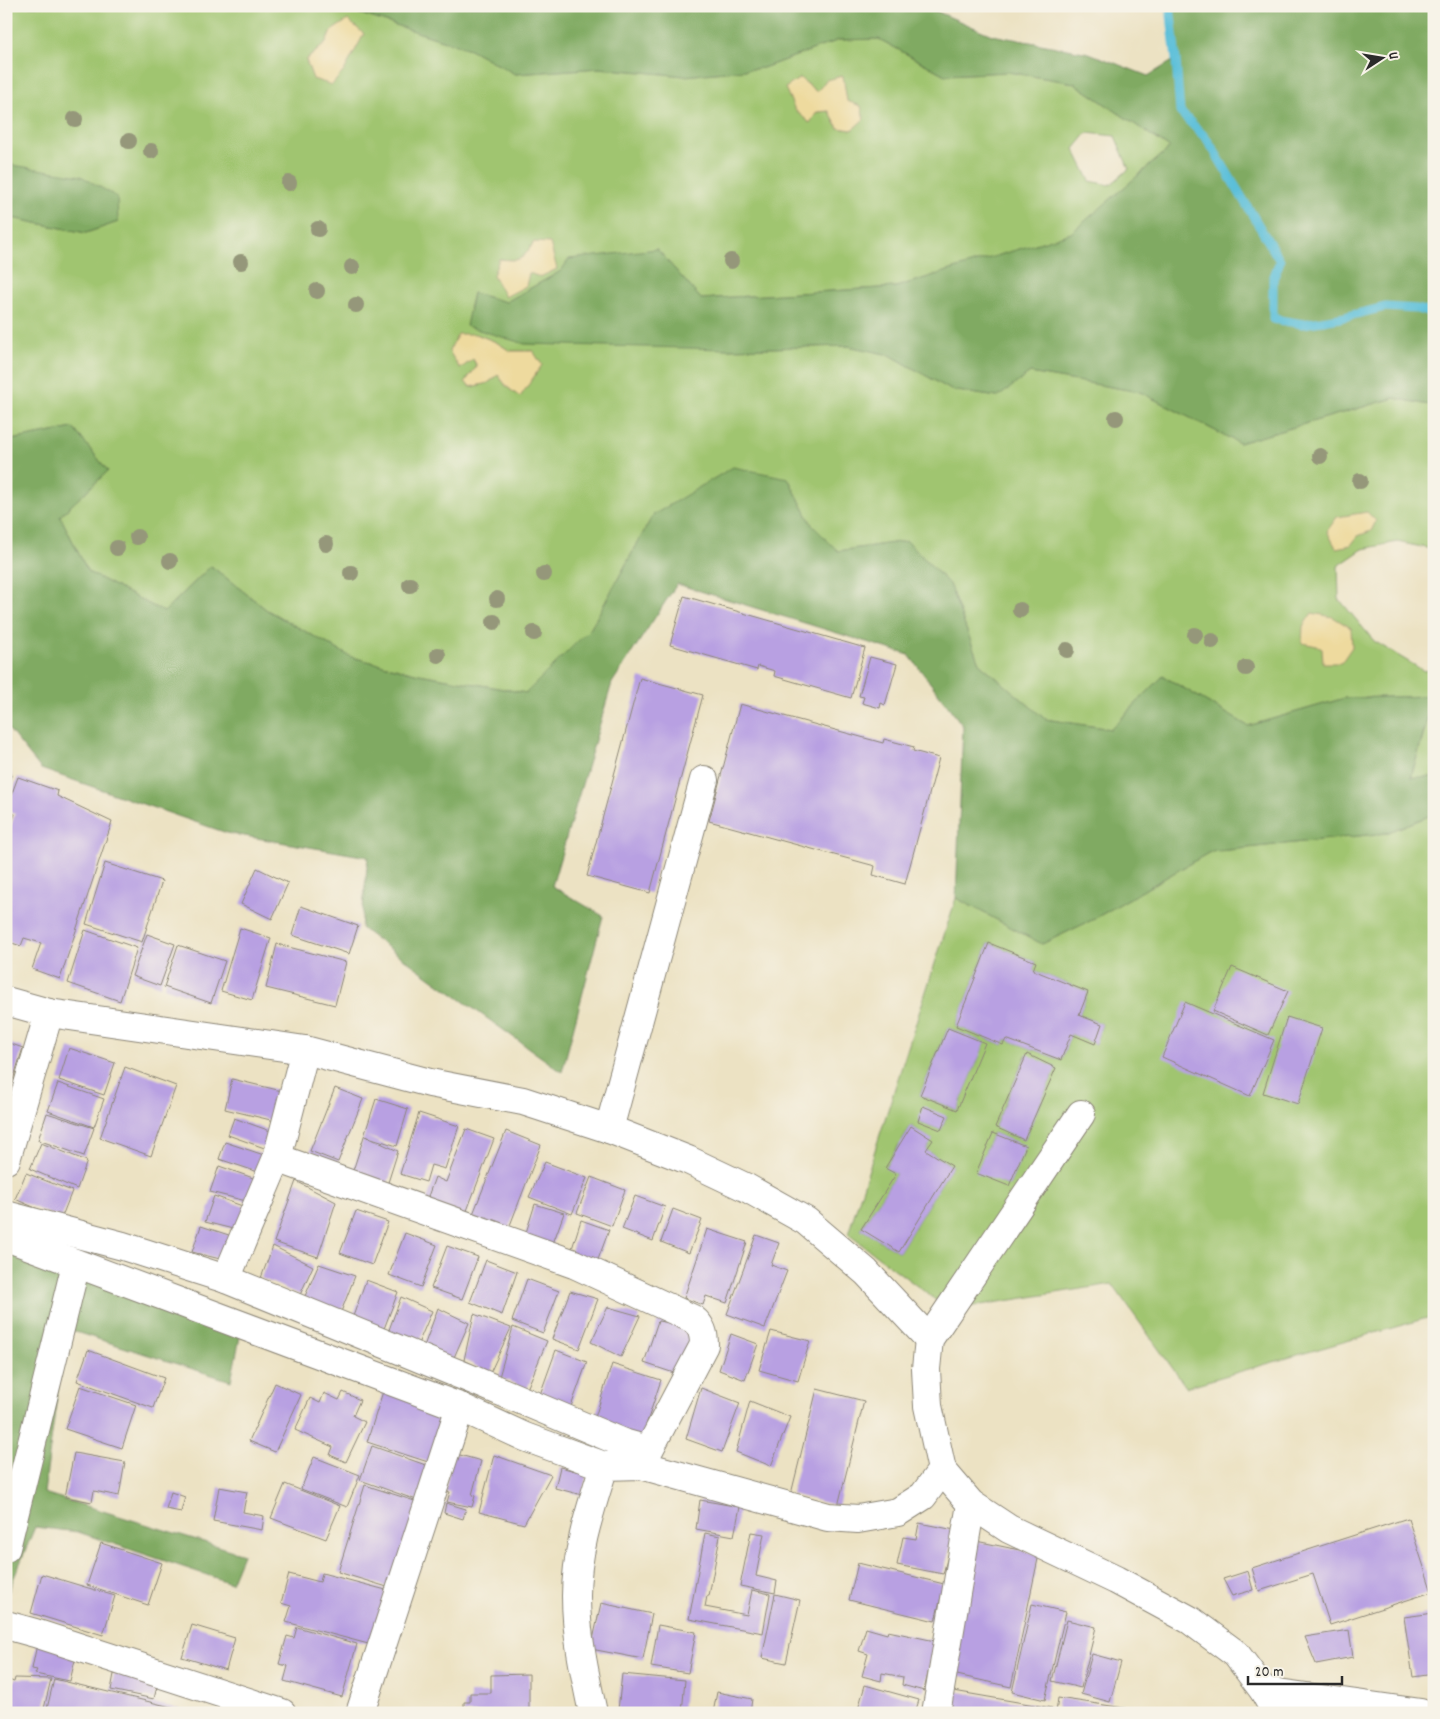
<svg xmlns="http://www.w3.org/2000/svg" width="1440" height="1719" font-family="Dekko,sans-serif">
<style>
.green{fill:#a0c56f;stroke:#66784d;fill-rule:evenodd}
.forest{fill:#80aa62;stroke:#566a46}
.sand{fill:#eeda9e;stroke:#8c8264}
.lines{fill:none;stroke-linecap:round;stroke-linejoin:round}
.stream{stroke:#5bbfd9;stroke-width:9}
.building{fill:#b8a0e2}
.minor-casing{stroke:#8c8677;stroke-width:30}
.minor{stroke:#fff;stroke-width:28}
.tree{fill:#95977a}
</style>
<rect width="100%" height="100%" fill="#f7f3e8"/>
<filter id="ink" filterUnits="userSpaceOnUse"><feTurbulence type="fractalNoise" baseFrequency=".02" numOctaves="2"/><feDisplacementMap in="SourceGraphic" scale="10" xChannelSelector="R" yChannelSelector="G"/><feConvolveMatrix kernelMatrix="1 2 1 2 8 2 1 2 1" color-interpolation-filters="sRGB"/></filter>
<filter id="wash" filterUnits="userSpaceOnUse"><feTurbulence type="fractalNoise" baseFrequency=".0096" numOctaves="4" result="noise"/><feDisplacementMap in="SourceGraphic" scale="20" xChannelSelector="R" yChannelSelector="G"/><feGaussianBlur stdDeviation="1.12" result="paint"/><feColorMatrix in="noise" values="0 0 0 0 0 0 0 0 0 0 0 0 0 0 0 0 0 1.4 0 .05"/><feComposite in="paint" operator="in"/></filter>
<g filter="url(#wash)">
<rect width="100%" height="100%" fill="#ece2c3"/>
<g class="green">
<path d="M 6,6 L 336,6 L 470,49 L 515,74 L 599,68 L 685,76 L 763,68 L 839,40 L 879,39 L 945,75 L 1008,72 L 1074,83 L 1170,148 L 1072,233 L 896,287 L 701,299 L 657,249 L 561,271 L 506,302 L 473,293 L 469,309 L 727,349 L 848,346 L 890,355 L 951,390 L 997,397 L 1030,373 L 1140,392 L 1239,443 L 1394,398 L 1434,406 L 1434,551 L 1432,549 L 1397,542 L 1363,549 L 1338,566 L 1339,599 L 1374,641 L 1424,671 L 1434,669 L 1434,696 L 1345,698 L 1248,726 L 1163,676 L 1111,729 L 1045,719 L 979,663 L 949,584 L 907,541 L 838,551 L 812,525 L 788,478 L 653,515 L 591,628 L 526,693 L 419,674 L 351,657 L 267,610 L 211,566 L 164,612 L 88,572 L 60,516 L 108,471 L 73,428 L 6,441 L 6,254 L 12,218 L 86,233 L 118,222 L 6,164 ZM 331,31 L 314,79 L 306,60 L 326,43 ZM 800,78 L 817,92 L 852,130 L 838,128 L 829,111 L 817,112 L 809,123 ZM 1087,133 L 1115,136 L 1129,169 L 1110,185 L 1090,181 L 1074,149 ZM 534,242 L 505,296 L 499,259 C 522,261 521,261 534,242 ZM 476,334 L 496,342 L 510,351 L 532,351 L 531,379 L 520,397 L 507,387 L 498,375 L 488,383 L 471,387 L 465,381 L 477,367 L 473,359 L 459,369 Z"/>
<polygon points="1434,699 1434,777 1411,778"/>
<path d="M 1434,814 L 1434,1316 L 1186,1387 L 1112,1284 L 949,1310 L 848,1234 L 956,898 L 1042,944 L 1092,920 L 1210,852 L 1386,833 ZM 989,943 L 1036,962 L 1033,970 L 1088,992 L 1079,1015 L 1102,1024 L 1095,1044 L 1071,1034 L 1061,1060 L 1006,1039 L 1003,1045 L 956,1026 ZM 948,1028 L 985,1043 L 957,1110 L 920,1095 ZM 1026,1055 L 1056,1068 L 1024,1140 L 995,1126 ZM 947,1116 L 941,1130 L 918,1121 ZM 911,1126 L 932,1140 L 926,1150 L 952,1166 L 899,1252 L 861,1229 L 896,1174 L 885,1167 ZM 993,1133 L 1025,1146 L 1009,1186 L 977,1172 Z"/>
</g>
<g class="forest">
<polygon points="336,6 924,6 992,35 1089,53 1148,76 1176,59 1170,6 1434,6 1434,406 1394,398 1239,443 1140,392 1030,373 998,397 951,390 890,355 848,346 727,349 525,344 466,326 473,293 506,302 561,271 569,259 657,249 701,299 896,287 1071,233 1170,148 1074,83 1008,72 945,75 879,39 839,40 763,68 685,76 599,68 515,74 470,49"/>
<polygon points="6,164 81,176 117,197 118,222 86,233 12,218 6,254"/>
<polygon points="73,428 108,471 60,516 88,572 164,612 211,566 267,610 351,657 419,674 526,693 591,628 653,515 733,467 788,478 812,525 838,551 907,541 949,584 979,663 1045,719 1111,729 1163,676 1248,726 1345,698 1434,696 1411,777 1434,777 1434,814 1386,833 1210,852 1092,920 1042,944 956,898 963,726 909,655 677,584 612,683 552,886 603,916 562,1072 361,928 368,857 227,833 41,769 6,726 6,441"/>
<polygon points="6,1243 242,1327 231,1381 66,1329 44,1493 243,1554 231,1583 78,1532 35,1527 6,1597"/>
</g>
<g class="sand">
<polygon points="348,20 364,34 344,71 332,85 313,79 306,60 326,43 331,31"/>
<polygon points="843,76 847,101 861,106 864,119 852,130 838,128 829,111 817,112 810,123 795,110 785,88 800,78 817,92 826,80"/>
<path d="M 534,242 L 550,243 L 557,269 L 540,277 L 529,273 L 526,286 L 505,297 L 493,275 L 499,259 C 522,261 521,261 534,242 Z"/>
<polygon points="458,334 476,334 496,342 510,351 533,351 542,365 520,397 507,387 498,375 488,383 471,387 465,382 477,366 473,359 460,369 449,351"/>
<polygon points="1367,512 1376,521 1371,531 1358,536 1351,545 1336,548 1327,531 1337,517"/>
<polygon points="1312,613 1333,617 1351,628 1352,647 1341,663 1323,663 1322,649 1317,646 1302,643 1303,626"/>
</g>
<g class="lines">
<polyline class="stream" points="1170,6 1176,60 1180,112 1207,139 1280,261 1273,279 1273,319 1303,324 1340,318 1385,307 1417,309 1434,314"/>
</g>
<g id="blocks">
<g class="building">
<polygon points="684,596 865,648 851,698 774,676 775,671 758,666 757,670 670,645"/>
<polygon points="870,657 897,664 885,705 881,703 880,708 862,703 864,697 859,696"/>
<polygon points="640,678 703,695 650,893 587,876"/>
<polygon points="740,704 883,743 884,739 914,747 913,751 939,758 905,884 873,875 875,866 709,821"/>
<polygon points="6,772 12,774 6,788"/>
<polygon points="18,777 58,791 57,796 112,822 60,979 32,969 41,943 24,938 21,946 6,941 6,839 15,814 6,811 6,809"/>
<polygon points="105,863 162,881 142,942 86,924"/>
<polygon points="257,868 288,883 272,919 241,904"/>
<polygon points="301,906 358,926 349,954 292,935"/>
<polygon points="240,928 271,938 252,1000 221,991"/>
<polygon points="85,930 137,948 120,1001 68,983"/>
<polygon points="147,934 175,944 160,986 132,976"/>
<polygon points="989,943 1036,962 1033,970 1088,992 1079,1015 1102,1024 1095,1044 1071,1034 1061,1060 1006,1039 1003,1045 956,1026"/>
<polygon points="277,944 346,962 335,1005 266,988"/>
<polygon points="178,945 225,961 211,1003 164,987"/>
<polygon points="1232,967 1288,991 1268,1035 1213,1011"/>
<polygon points="1185,1002 1274,1040 1250,1096 1162,1057"/>
<polygon points="1287,1017 1322,1028 1298,1104 1263,1093"/>
<polygon points="948,1028 985,1043 957,1110 920,1095"/>
<polygon points="6,1042 23,1048 7,1099 6,1099"/>
<polygon points="69,1048 115,1063 104,1095 59,1080"/>
<polygon points="1027,1054 1056,1068 1024,1140 995,1127"/>
<polygon points="125,1067 176,1086 151,1156 100,1138"/>
<polygon points="232,1079 286,1092 279,1122 225,1109"/>
<polygon points="58,1083 104,1099 94,1127 48,1111"/>
<polygon points="335,1088 363,1099 338,1162 310,1151"/>
<polygon points="376,1099 408,1109 397,1146 365,1136 398,1151 385,1192 350,1180"/>
<polygon points="923,1106 947,1116 941,1130 918,1121"/>
<polygon points="47,1113 94,1128 84,1156 38,1140"/>
<polygon points="419,1113 459,1126 445,1169 431,1165 426,1182 400,1174"/>
<polygon points="234,1118 276,1133 270,1150 228,1135"/>
<polygon points="911,1126 933,1140 926,1150 952,1166 899,1252 861,1229 896,1174 885,1168"/>
<polygon points="466,1129 494,1139 465,1216 426,1202 435,1177 446,1182"/>
<polygon points="506,1131 541,1145 507,1233 471,1219"/>
<polygon points="993,1133 1026,1146 1009,1186 976,1173"/>
<polygon points="225,1142 267,1156 261,1173 219,1159"/>
<polygon points="41,1143 87,1161 77,1189 30,1169"/>
<polygon points="545,1162 587,1178 572,1214 529,1197"/>
<polygon points="219,1166 256,1179 250,1202 210,1192"/>
<polygon points="26,1173 72,1191 61,1219 15,1199"/>
<polygon points="591,1177 625,1190 612,1226 577,1213"/>
<polygon points="296,1181 336,1202 318,1257 274,1242"/>
<polygon points="214,1196 251,1209 245,1232 205,1222"/>
<polygon points="635,1196 665,1207 653,1241 622,1229"/>
<polygon points="535,1204 564,1213 551,1249 524,1239"/>
<polygon points="673,1209 702,1220 689,1253 661,1242"/>
<polygon points="356,1211 388,1222 372,1265 340,1253"/>
<polygon points="581,1220 609,1230 596,1265 570,1255"/>
<polygon points="201,1226 238,1238 232,1262 192,1252"/>
<polygon points="707,1229 747,1242 727,1303 706,1296 703,1305 684,1298"/>
<polygon points="405,1233 437,1245 421,1287 389,1275"/>
<polygon points="756,1235 779,1243 771,1265 787,1271 765,1328 727,1314"/>
<polygon points="273,1246 313,1266 300,1295 261,1278"/>
<polygon points="447,1246 478,1257 462,1299 431,1288"/>
<polygon points="486,1260 517,1272 502,1315 470,1302"/>
<polygon points="319,1264 355,1276 339,1317 302,1303"/>
<polygon points="527,1279 559,1291 543,1333 512,1321"/>
<polygon points="366,1280 398,1292 382,1334 351,1322"/>
<polygon points="570,1291 598,1299 579,1349 552,1339"/>
<polygon points="401,1297 432,1311 415,1351 386,1338"/>
<polygon points="608,1307 640,1316 621,1357 591,1342"/>
<polygon points="438,1308 469,1323 452,1362 423,1349"/>
<polygon points="474,1314 511,1328 490,1373 464,1360"/>
<polygon points="658,1321 696,1327 677,1374 644,1363"/>
<polygon points="513,1327 547,1341 527,1389 499,1377"/>
<polygon points="771,1331 810,1341 798,1381 759,1370"/>
<polygon points="731,1334 758,1344 745,1380 719,1370"/>
<polygon points="88,1350 164,1378 153,1408 77,1381"/>
<polygon points="556,1350 587,1362 569,1412 538,1400"/>
<polygon points="612,1364 661,1380 640,1443 592,1427"/>
<polygon points="275,1383 301,1395 275,1452 249,1441"/>
<polygon points="385,1385 456,1409 437,1465 367,1442"/>
<polygon points="80,1386 136,1405 122,1448 65,1429"/>
<polygon points="701,1388 740,1403 722,1452 686,1439"/>
<polygon points="817,1389 864,1401 838,1506 791,1494"/>
<polygon points="343,1392 360,1400 353,1416 365,1422 346,1462 330,1455 333,1447 295,1430 310,1398 320,1403 324,1393 339,1400"/>
<polygon points="750,1401 790,1417 771,1466 736,1452"/>
<polygon points="372,1446 437,1469 425,1503 360,1480"/>
<polygon points="74,1453 125,1462 119,1496 94,1491 92,1502 65,1497"/>
<polygon points="453,1453 481,1461 472,1495 475,1496 472,1507 447,1502 450,1492 445,1491"/>
<polygon points="494,1455 551,1475 524,1524 479,1512"/>
<polygon points="314,1457 360,1475 347,1507 301,1489"/>
<polygon points="560,1467 587,1474 582,1495 555,1488"/>
<polygon points="285,1484 340,1506 326,1539 271,1518"/>
<polygon points="365,1485 424,1504 397,1590 338,1572"/>
<polygon points="219,1487 247,1492 243,1512 264,1516 262,1530 213,1521"/>
<polygon points="171,1492 185,1497 181,1512 166,1509"/>
<polygon points="700,1500 740,1507 734,1536 696,1529"/>
<polygon points="446,1503 466,1509 463,1519 444,1513"/>
<polygon points="1408,1518 1432,1592 1330,1625 1313,1574 1259,1591 1252,1568"/>
<polygon points="919,1523 955,1530 943,1574 897,1565 903,1537 916,1539"/>
<polygon points="751,1532 764,1534 756,1576 777,1581 775,1593 740,1586"/>
<polygon points="705,1533 720,1536 709,1596 707,1596 705,1607 747,1615 752,1590 770,1594 763,1633 689,1619"/>
<polygon points="976,1541 1039,1554 1011,1687 948,1673"/>
<polygon points="101,1543 162,1563 148,1605 87,1585"/>
<polygon points="858,1563 944,1584 935,1621 849,1600"/>
<polygon points="1248,1571 1253,1590 1232,1596 1223,1579"/>
<polygon points="322,1573 386,1590 372,1645 286,1622 291,1606 281,1603 289,1574 320,1582"/>
<polygon points="42,1574 115,1596 103,1635 31,1613"/>
<polygon points="775,1594 800,1600 786,1663 762,1658"/>
<polygon points="601,1603 652,1614 643,1659 591,1649"/>
<polygon points="1032,1604 1066,1612 1045,1700 1012,1692"/>
<polygon points="1434,1613 1434,1674 1413,1677 1404,1617"/>
<polygon points="1067,1620 1096,1627 1081,1688 1052,1681"/>
<polygon points="192,1625 235,1638 226,1670 182,1657"/>
<polygon points="658,1625 696,1632 688,1673 651,1667"/>
<polygon points="297,1627 357,1644 342,1697 284,1681 288,1666 279,1664 287,1636 294,1638"/>
<polygon points="866,1628 887,1634 888,1631 935,1641 924,1691 902,1685 903,1677 882,1673 881,1681 862,1676 868,1654 859,1651"/>
<polygon points="1349,1630 1353,1657 1316,1664 1305,1637"/>
<polygon points="38,1639 78,1647 70,1681 35,1674 37,1670 32,1669"/>
<polygon points="1092,1654 1121,1662 1110,1702 1081,1694"/>
<polygon points="114,1674 158,1682 154,1699 111,1690"/>
<polygon points="529,1674 529,1710 562,1710 562,1713 464,1713 464,1702 470,1702 470,1693 491,1693 491,1675"/>
<polygon points="622,1674 685,1680 682,1713 642,1713 618,1710"/>
<polygon points="15,1678 51,1679 43,1713 17,1713 6,1710 6,1679 14,1682"/>
<polygon points="54,1679 192,1712 192,1713 46,1713"/>
<polygon points="865,1685 919,1700 915,1713 857,1713"/>
<polygon points="948,1690 1052,1708 1051,1713 944,1713"/>
<polygon points="717,1692 752,1699 750,1713 713,1713"/>
<polygon points="1058,1698 1151,1712 1151,1713 1056,1713"/>
</g>
</g>
</g>
<g filter="url(#ink)">
<use href="#blocks" fill-opacity="0" stroke="#8c8677" stroke-width="1"/>
<g class="lines">
<g class="minor-casing">
<g id="minor">
<polyline points="6,1001 49,1013 305,1050 430,1083 523,1101 609,1129 688,1160 747,1188 806,1221 866,1272 929,1339"/>
<polyline points="1081,1114 929,1339 926,1369 928,1406 942,1470 971,1504 1009,1529 1116,1580 1190,1620 1236,1654 1264,1691 1276,1713"/>
<polyline points="609,1129 704,780"/>
<path d="M 277,1158 L 574,1264 L 693,1319 C 702,1326 704,1334 704,1345 L 641,1465"/>
<polyline points="6,1160 49,1013"/>
<polyline points="6,1215 123,1246 226,1279 471,1379 623,1443 648,1450"/>
<polyline points="6,1237 460,1407 525,1437 604,1466"/>
<polyline points="226,1279 277,1158 305,1050"/>
<polyline points="6,1548 76,1264"/>
<polyline points="6,1625 35,1633 282,1713"/>
<polyline points="1264,1691 1421,1713"/>
<polyline points="360,1713 460,1407"/>
<path d="M 593,1713 C 585,1675 576,1635 576,1596 C 576,1551 591,1508 604,1466 L 641,1465 L 828,1517 L 858,1519 L 898,1512 L 923,1496 L 942,1470"/>
<polyline points="936,1713 971,1504"/>
</g>
</g>
<use href="#minor" class="minor"/>
</g>
<g class="tree">
<circle cx="75" cy="119" r="8"/>
<circle cx="129" cy="141" r="8"/>
<circle cx="151" cy="151" r="8"/>
<circle cx="289" cy="183" r="8"/>
<circle cx="318" cy="229" r="8"/>
<circle cx="731" cy="261" r="8"/>
<circle cx="241" cy="262" r="8"/>
<circle cx="352" cy="267" r="8"/>
<circle cx="317" cy="291" r="8"/>
<circle cx="356" cy="305" r="8"/>
<circle cx="1116" cy="418" r="8"/>
<circle cx="1320" cy="456" r="8"/>
<circle cx="1360" cy="481" r="8"/>
<circle cx="137" cy="537" r="8"/>
<circle cx="326" cy="544" r="8"/>
<circle cx="117" cy="548" r="8"/>
<circle cx="170" cy="561" r="8"/>
<circle cx="351" cy="573" r="8"/>
<circle cx="544" cy="574" r="8"/>
<circle cx="410" cy="585" r="8"/>
<circle cx="497" cy="599" r="8"/>
<circle cx="1020" cy="610" r="8"/>
<circle cx="494" cy="622" r="8"/>
<circle cx="534" cy="633" r="8"/>
<circle cx="1195" cy="635" r="8"/>
<circle cx="1212" cy="641" r="8"/>
<circle cx="1067" cy="650" r="8"/>
<circle cx="438" cy="655" r="8"/>
<circle cx="1246" cy="668" r="8"/>
</g>
</g>
<rect width="1440" height="1719" fill="none" stroke="#f7f3e8" stroke-width="25"/>
<g transform="translate(1382 58) rotate(78)" stroke="#f7f3e8" stroke-width="4" paint-order="stroke">
<path d="M0-4L9 19L0 12L-9 19Z" fill="#2b2b2b"/>
<text y="-8" font-size="14" font-weight="bold" text-anchor="middle" fill="#2b2b2b">U</text>
</g>
<path d="M1248 1676v8h94v-8" fill="none" stroke="#2b2b2b" stroke-width="2.5"/>
<text x="1255" y="1676" font-size="15" fill="#2b2b2b" stroke="#f7f3e8" stroke-width="4" paint-order="stroke">20 m</text>
</svg>
